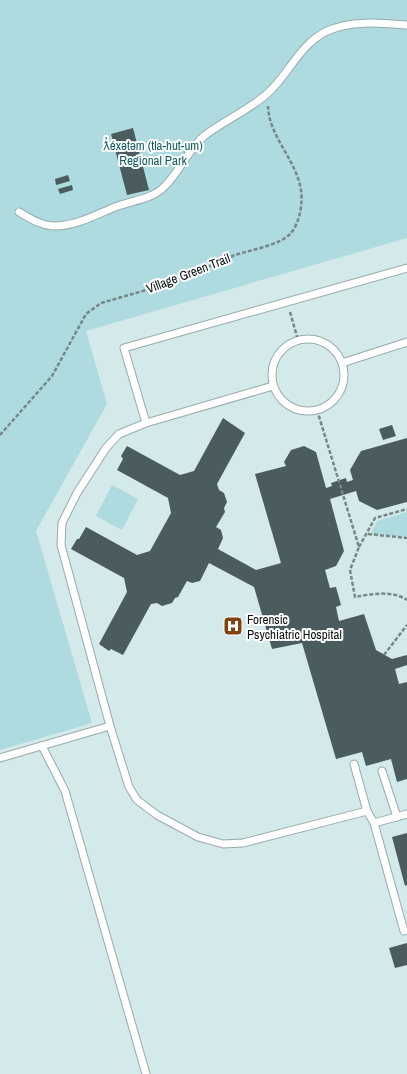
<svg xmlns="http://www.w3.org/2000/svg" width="407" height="1074" font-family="'Archivo Narrow',sans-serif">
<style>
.green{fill:#addbdf}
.building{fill:#4a5c5d}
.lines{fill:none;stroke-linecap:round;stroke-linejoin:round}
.service-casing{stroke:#97abac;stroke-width:9}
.path{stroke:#778687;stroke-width:2.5;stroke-dasharray:4 2;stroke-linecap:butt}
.service{stroke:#fff;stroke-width:7}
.labels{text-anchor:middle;stroke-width:4;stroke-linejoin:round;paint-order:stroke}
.park-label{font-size:13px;fill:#125e64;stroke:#fff}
.street-label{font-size:13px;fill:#0a1112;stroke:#fff}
.poi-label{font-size:13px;fill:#0a1112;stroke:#fff;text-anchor:start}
</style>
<rect width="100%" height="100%" fill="#d4e9ea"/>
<g class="green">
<polygon points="0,0 407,0 407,238 86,331 107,404 36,531 92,723 0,750"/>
<polygon points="112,485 138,499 122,530 96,516"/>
<polygon points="407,512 407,537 371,534 377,521"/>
</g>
<g class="building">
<polygon points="133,128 149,190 127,195 111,134"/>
<polygon points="68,175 70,181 56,185 55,179"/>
<polygon points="72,185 73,190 60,194 58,189"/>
<polygon points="223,418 245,433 217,484 219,490 224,493 227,502 224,508 225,512 216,527 221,530 223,538 218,549 256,570 281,563 255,474 286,466 284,462 291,450 304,446 316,452 326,488 332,486 331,483 346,478 347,482 353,480 350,470 361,451 407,438 407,502 377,510 359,501 356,491 330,499 344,551 336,566 325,570 330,588 336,587 341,605 336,607 339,621 364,614 376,650 392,659 407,655 407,665 395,669 399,684 407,682 407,779 397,782 391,759 366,766 362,752 336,759 302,643 272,649 254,587 209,563 200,581 192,583 187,581 178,597 175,598 172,603 162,606 157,603 151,604 123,655 111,649 109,651 99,644 127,592 124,578 71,549 77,539 79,539 86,527 137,555 150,551 171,513 168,498 117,470 123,459 121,456 127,446 180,475 194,471"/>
<polygon points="392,425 396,436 383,440 379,429"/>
<polygon points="407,833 407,885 405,886 392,837"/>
<polygon points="407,943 407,965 395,968 389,948"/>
</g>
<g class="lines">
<g class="service-casing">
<g id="service">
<path d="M 19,212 C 31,219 42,226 55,226 C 77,226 99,213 118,206 C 134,200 153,199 165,186 C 180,171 188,150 204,136 C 226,119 254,108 273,88 C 291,69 302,43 327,31 C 352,20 381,23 407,25"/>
<circle cx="308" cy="375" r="36"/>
<polyline points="342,363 407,342"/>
<polyline points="273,386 146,423 119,434 106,448 77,493 62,523 61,545 110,726 129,787 137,800 157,815 198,837 223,844 243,843 367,811 374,823 404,931"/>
<polyline points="146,423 124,348 407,268"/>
<polyline points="42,746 65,791 146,1074"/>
<polyline points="0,758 110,726"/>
<polyline points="354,764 367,811"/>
<polyline points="382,771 397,817"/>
<polyline points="374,823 407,814"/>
</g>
</g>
<g class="path">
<polyline points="290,312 298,340"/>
<path d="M 317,410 L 359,547 L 350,570 L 355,597 C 371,594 393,590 407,600"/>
<path d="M 0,435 L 52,376 L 86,314 L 101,303 C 129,295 158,287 185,277 C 202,270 218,262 235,255 C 250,250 281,245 291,233 C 300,222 303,203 301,190 C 296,159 269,137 268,106"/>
<polyline points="368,534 407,538"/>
<polyline points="359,547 375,518 407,509"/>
<polyline points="384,655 407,625"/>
</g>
<use href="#service" class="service"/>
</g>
<defs>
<g id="hospital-square" transform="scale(1)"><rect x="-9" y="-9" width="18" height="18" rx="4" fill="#83410e" stroke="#fff"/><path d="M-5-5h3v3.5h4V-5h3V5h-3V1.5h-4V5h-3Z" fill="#fff"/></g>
</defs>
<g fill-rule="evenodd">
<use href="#hospital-square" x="233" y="626"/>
</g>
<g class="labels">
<g class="park-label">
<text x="153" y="150">ƛ̓éxətəm (tla-hut-um)<tspan x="153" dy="15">Regional Park</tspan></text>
</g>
<g class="street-label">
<text transform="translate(188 273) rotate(-21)" y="5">Village Green Trail</text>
</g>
<g class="poi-label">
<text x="247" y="624">Forensic<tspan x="247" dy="15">Psychiatric Hospital</tspan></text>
</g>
</g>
</svg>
